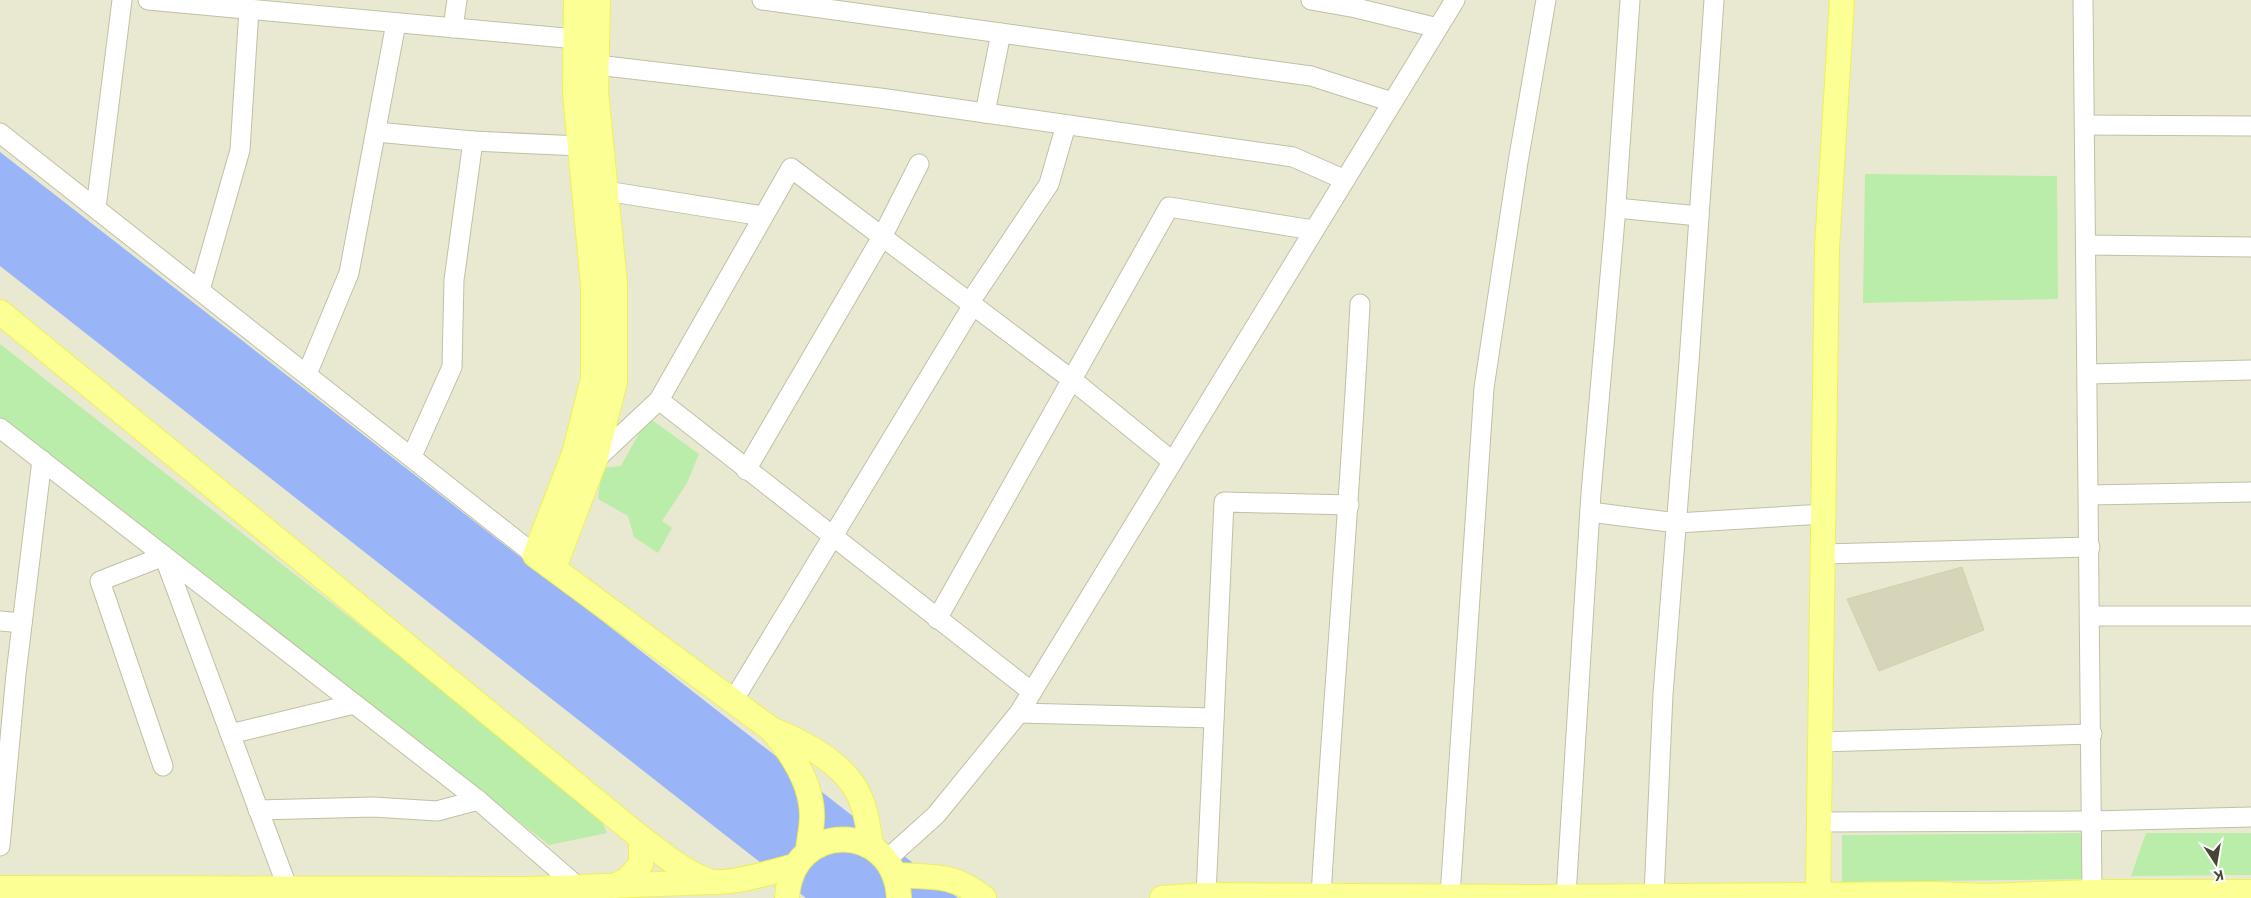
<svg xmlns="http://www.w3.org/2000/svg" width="2251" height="898" font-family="'IBM Plex Sans',sans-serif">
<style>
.residential{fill:#e9e9d2}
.green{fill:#b9eda9}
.water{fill:#9ab4f8}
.building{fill:#d7d5b9;stroke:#d3d0ab}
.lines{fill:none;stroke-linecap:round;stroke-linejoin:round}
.minor-casing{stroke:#c1c0a6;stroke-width:21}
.major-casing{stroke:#eef156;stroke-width:26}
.minor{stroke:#fff;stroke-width:19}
.major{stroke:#fcff93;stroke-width:24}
</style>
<rect width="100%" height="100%" fill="#f4f4e5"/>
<rect class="residential" x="0" y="0" width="2251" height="898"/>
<g class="green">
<polygon points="1865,174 2057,176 2058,299 1863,303"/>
<polygon points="0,344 421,673 602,822 607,833 549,845 0,417"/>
<polygon points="648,417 699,454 687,483 662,521 672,528 658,553 634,537 628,516 598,499 602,468 621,466"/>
<polygon points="2085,833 2085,879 1842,882 1842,835"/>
<polygon points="2146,833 2251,833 2251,875 2131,876"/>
</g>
<polygon class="water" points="0,152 958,898 806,898 720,831 0,266"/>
<polygon class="building" points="1962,567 1984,630 1879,671 1847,599"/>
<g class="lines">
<g class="minor-casing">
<g id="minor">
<polyline points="148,0 576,39"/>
<polyline points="762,0 1311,76 1392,102"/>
<polyline points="1311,0 1356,8 1438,28"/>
<polyline points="2083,0 2092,892"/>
<polyline points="453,28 457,0"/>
<polyline points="597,65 880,98 1293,157 1345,180"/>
<polyline points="985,113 1001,33"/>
<polyline points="2085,125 2251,126"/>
<polyline points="376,132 473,141 580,146"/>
<polyline points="0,133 535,555"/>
<polyline points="606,191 763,216"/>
<polyline points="96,208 122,0"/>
<polyline points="1616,208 1699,216"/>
<polyline points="2086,245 2251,247"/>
<polyline points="200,290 240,150 249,9"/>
<polyline points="970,302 1049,184 1066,125"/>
<polyline points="307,374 349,273 396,23"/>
<polyline points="2088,374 2251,370"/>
<polyline points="659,400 1032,692"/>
<polyline points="0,428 478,800 578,887"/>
<polyline points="412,456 452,367 454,280 473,141"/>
<polyline points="595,460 659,400 791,168 1071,379 1172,461"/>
<polyline points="746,470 882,237 919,164"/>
<polyline points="2089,495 2251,492"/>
<polyline points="1590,512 1677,523 1823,514"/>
<polyline points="1823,554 2090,547"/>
<polyline points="2091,616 2251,616"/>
<polyline points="937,619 1169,207 1313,230"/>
<polyline points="0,621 22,623"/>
<polyline points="733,701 973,305"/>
<polyline points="1019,713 1214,718"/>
<polyline points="230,734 354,704"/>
<polyline points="1820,742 2092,734"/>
<polyline points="163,766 100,581 164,556 288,889"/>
<polyline points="258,810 373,807 437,811 478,800"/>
<polyline points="1819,822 2092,821 2251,817"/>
<polyline points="0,846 16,674 42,460"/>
<polyline points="886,860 936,815 1019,713 1455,0"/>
<polyline points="1206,895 1224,502 1349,505"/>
<path d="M 1321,895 C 1333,698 1350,501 1360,304"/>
<polyline points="1654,895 1663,694 1689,362 1714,0"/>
<polyline points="1450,896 1484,388 1518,162 1546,0"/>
<polyline points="1566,896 1591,493 1615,219 1630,0"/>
</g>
</g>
<g class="major-casing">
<g id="major">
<path d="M 576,0 L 575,93 L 593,285 L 593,379 L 574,454 L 535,555 L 771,729 C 792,753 812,784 812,816 C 812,828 809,840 808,851"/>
<path d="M 0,312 L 641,838 C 661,852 684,873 709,881 C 725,886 777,871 795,866"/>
<polyline points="554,568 595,460 615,382 615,284 596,92 598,0"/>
<path d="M 773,730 C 803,742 840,761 857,791 C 866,808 869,828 871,847"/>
<path d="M 895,875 C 933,877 952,873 984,898"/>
<polyline points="615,886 628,879 641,864 641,838"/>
<polyline points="0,888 530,889 710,882"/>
<polyline points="1818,894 1827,248 1842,0"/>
<path d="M 787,898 C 791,820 895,820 899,898"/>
<polyline points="1162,898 1206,895 1541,897 1934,894 1985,896 2092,892 2251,892"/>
</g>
</g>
<use href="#minor" class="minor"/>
<use href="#major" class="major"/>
</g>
<g transform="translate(2216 863) rotate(168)" stroke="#ffffff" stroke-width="4" paint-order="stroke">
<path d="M0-4L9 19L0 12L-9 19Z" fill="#474634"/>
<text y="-8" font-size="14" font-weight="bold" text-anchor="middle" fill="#474634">K</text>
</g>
</svg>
